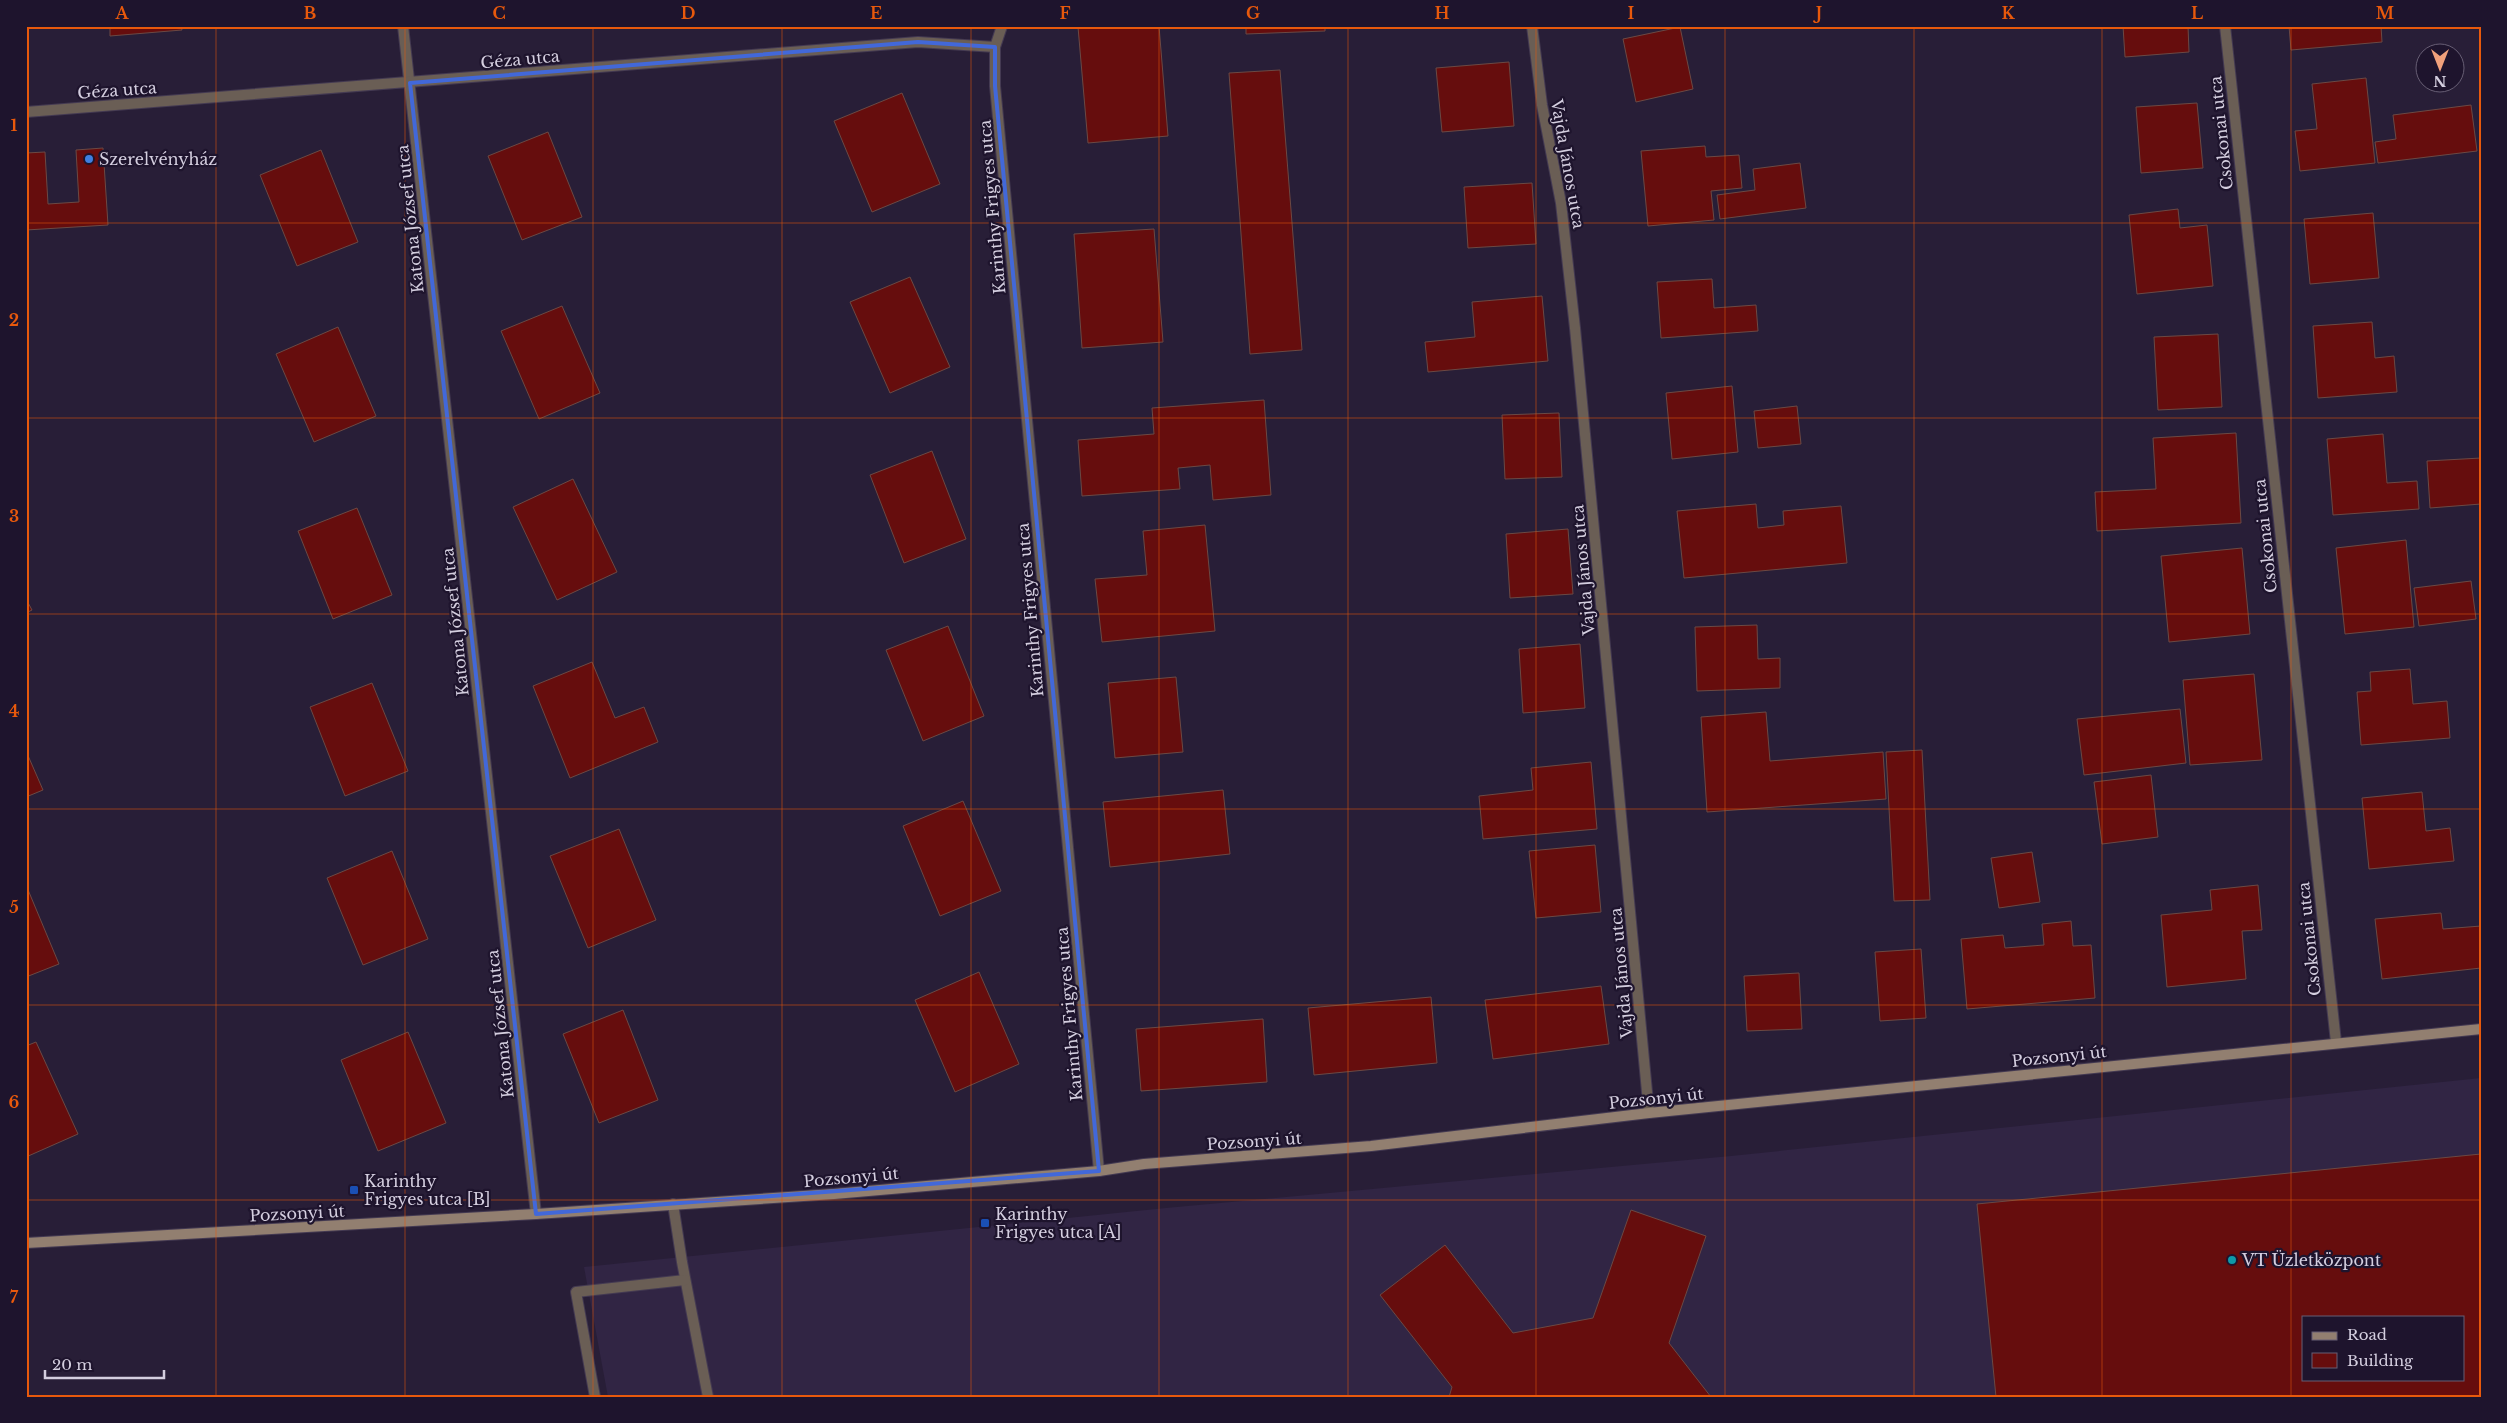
<svg xmlns="http://www.w3.org/2000/svg" width="2507" height="1423" font-family="'Libre Baskerville',serif">
<style>
.built{fill:#312544;fill-rule:evenodd}
.building{fill:#660d0d;stroke:#6b4944;fill-rule:evenodd}
.lines{fill:none;stroke-linecap:round;stroke-linejoin:round}
.lane-casing{stroke:#443a52;stroke-width:12}
.street-casing{stroke:#443a52;stroke-width:12}
.secondary-casing{stroke:#443a52;stroke-width:12}
.lane{stroke:#6a5e55;stroke-width:10}
.street{stroke:#6a5e55;stroke-width:10}
.secondary{stroke:#927f70;stroke-width:10}
.marked{fill:none;stroke:#4268d9;stroke-width:4;stroke-linejoin:round}
.grid{fill:none;stroke:#e8590c;stroke-width:1;stroke-opacity:0.55}
.shop-dot{fill:#3f7fe0;stroke:#1e142d;stroke-width:2}
.transit-dot{fill:#1a4fb4;stroke:#1e142d;stroke-width:2}
.culture-dot{fill:#0f9aa8;stroke:#1e142d;stroke-width:2}
.labels{text-anchor:middle;stroke-width:4.5;stroke-linejoin:round;paint-order:stroke}
.street-label{font-size:16px;fill:#d4cedf;stroke:#1e142d}
.poi-label{font-size:16px;fill:#d4cedf;stroke:#1e142d;text-anchor:start}
.neatline{fill:none;stroke:#e8590c;stroke-width:2}
.grid-label{font-size:16px;text-anchor:middle;font-weight:bold;fill:#e8590c}
</style>
<rect width="100%" height="100%" fill="#281e37"/>
<path class="built" d="M 2481,1078 L 2481,1397 L 608,1397 L 584,1267 L 1166,1208 L 1731,1156 ZM 2303,1317 L 2463,1317 L 2463,1379 L 2303,1379 Z"/>
<g class="building">
<polygon points="110,26 181,26 182,30 110,36"/>
<polygon points="1159,26 1168,136 1088,143 1078,27"/>
<polygon points="1246,26 1325,26 1325,31 1246,34"/>
<polygon points="2123,26 2188,26 2189,52 2125,57"/>
<polygon points="2289,26 2381,26 2382,42 2291,50"/>
<polygon points="1680,27 1693,89 1636,102 1623,39"/>
<polygon points="1509,62 1514,126 1442,132 1436,68"/>
<polygon points="1280,70 1302,350 1250,354 1229,73"/>
<polygon points="2366,78 2375,163 2300,171 2295,131 2317,129 2312,84"/>
<polygon points="902,93 940,184 872,212 834,121"/>
<polygon points="2197,103 2203,168 2141,173 2136,107"/>
<polygon points="2471,105 2477,151 2378,163 2375,142 2396,139 2393,115"/>
<polygon points="548,132 582,217 522,240 488,156"/>
<polygon points="1705,146 1706,157 1739,155 1742,188 1711,191 1714,220 1648,226 1641,151"/>
<polygon points="103,148 108,225 26,230 26,153 45,152 48,204 79,202 76,150"/>
<polygon points="321,150 358,242 297,266 260,175"/>
<polygon points="1800,163 1806,208 1720,219 1717,195 1755,190 1753,169"/>
<polygon points="1532,183 1536,244 1468,248 1464,187"/>
<polygon points="2178,209 2180,228 2207,225 2213,286 2137,294 2129,215"/>
<polygon points="2373,213 2379,278 2310,284 2304,219"/>
<polygon points="1154,229 1163,342 1082,348 1074,234"/>
<polygon points="910,277 950,367 890,393 850,302"/>
<polygon points="1712,279 1714,308 1756,305 1758,331 1661,338 1657,282"/>
<polygon points="1542,296 1548,361 1428,372 1425,342 1475,337 1472,302"/>
<polygon points="562,306 600,393 539,419 501,331"/>
<polygon points="2372,322 2375,358 2394,356 2397,392 2318,398 2313,326"/>
<polygon points="338,327 376,416 314,442 276,354"/>
<polygon points="2218,334 2222,407 2158,410 2154,337"/>
<polygon points="1732,386 1738,452 1672,459 1666,393"/>
<polygon points="1264,400 1271,495 1213,500 1210,465 1178,468 1180,489 1082,496 1078,440 1154,434 1152,408"/>
<polygon points="1797,406 1801,444 1758,448 1754,411"/>
<polygon points="1559,413 1562,477 1505,479 1502,415"/>
<polygon points="2236,433 2241,523 2097,531 2095,492 2156,489 2153,438"/>
<polygon points="2383,434 2387,483 2417,481 2419,509 2333,515 2327,439"/>
<polygon points="932,451 966,539 904,563 870,475"/>
<polygon points="2481,458 2481,504 2430,508 2427,461"/>
<polygon points="573,479 617,572 557,600 513,507"/>
<polygon points="1756,504 1758,528 1784,525 1783,511 1841,506 1847,563 1684,578 1677,511"/>
<polygon points="357,508 392,595 333,619 298,531"/>
<polygon points="1205,525 1215,631 1102,642 1095,579 1147,575 1143,531"/>
<polygon points="1568,529 1573,594 1510,598 1506,534"/>
<polygon points="2406,540 2414,627 2345,634 2336,548"/>
<polygon points="2242,548 2250,634 2169,642 2161,556"/>
<polygon points="2471,581 2476,619 2419,626 2414,588"/>
<polygon points="26,599 32,610 26,613"/>
<polygon points="1757,625 1758,659 1780,658 1780,688 1697,691 1695,627"/>
<polygon points="948,626 984,716 923,741 886,650"/>
<polygon points="1580,644 1585,708 1523,713 1519,649"/>
<polygon points="592,662 615,718 644,707 658,742 570,778 533,686"/>
<polygon points="2410,669 2413,704 2447,701 2450,738 2361,745 2357,692 2371,691 2370,672"/>
<polygon points="2254,674 2262,760 2190,765 2183,680"/>
<polygon points="1176,677 1183,752 1115,758 1108,683"/>
<polygon points="372,683 408,771 345,796 310,707"/>
<polygon points="2180,709 2186,763 2084,775 2077,719"/>
<polygon points="1766,712 1770,761 1883,752 1886,799 1707,812 1701,717"/>
<polygon points="1922,750 1930,900 1894,901 1886,752"/>
<polygon points="26,751 43,790 26,797"/>
<polygon points="1591,762 1597,829 1483,839 1479,796 1533,790 1531,768"/>
<polygon points="2151,775 2158,837 2102,844 2094,782"/>
<polygon points="1223,790 1230,854 1110,867 1103,802"/>
<polygon points="2422,792 2426,831 2450,828 2454,861 2369,869 2362,798"/>
<polygon points="963,801 1001,891 940,916 903,826"/>
<polygon points="619,829 656,920 588,948 550,856"/>
<polygon points="1595,845 1601,912 1536,918 1529,851"/>
<polygon points="392,851 428,939 363,965 327,878"/>
<polygon points="2032,852 2040,902 1999,908 1991,858"/>
<polygon points="26,885 59,964 26,977"/>
<polygon points="2258,885 2262,930 2242,931 2246,979 2167,987 2161,915 2212,910 2210,890"/>
<polygon points="2441,913 2443,929 2481,926 2481,968 2382,979 2375,919"/>
<polygon points="2071,921 2073,946 2091,945 2095,998 1967,1009 1961,939 2003,935 2005,948 2044,945 2042,924"/>
<polygon points="1921,949 1926,1018 1880,1021 1875,952"/>
<polygon points="979,972 1019,1064 955,1092 915,1000"/>
<polygon points="1799,973 1802,1029 1747,1031 1744,976"/>
<polygon points="1601,986 1609,1044 1493,1059 1485,1000"/>
<polygon points="1431,997 1437,1063 1314,1075 1308,1008"/>
<polygon points="623,1010 658,1100 599,1123 563,1034"/>
<polygon points="1263,1019 1267,1082 1141,1091 1136,1029"/>
<polygon points="408,1032 446,1123 378,1151 341,1060"/>
<polygon points="36,1042 78,1134 26,1157 26,1046"/>
<path d="M 2481,1154 L 2481,1397 L 1996,1397 L 1977,1204 ZM 2303,1317 L 2463,1317 L 2463,1379 L 2303,1379 Z"/>
<polygon points="1631,1210 1706,1236 1669,1343 1711,1397 1449,1397 1452,1387 1380,1295 1445,1245 1513,1333 1593,1318"/>
</g>
<g class="lines">
<g class="lane-casing">
<g id="lane">
<polyline points="673,1204 682,1262 708,1397"/>
<polyline points="595,1397 576,1292 685,1280"/>
</g>
</g>
<g class="street-casing">
<g id="street">
<polyline points="403,26 536,1214"/>
<polyline points="1002,26 995,47 995,86 1099,1171"/>
<polyline points="1532,26 1542,105 1561,203 1575,328 1649,1113"/>
<polyline points="2225,26 2336,1042"/>
<polyline points="26,112 918,42 995,47"/>
</g>
</g>
<g class="secondary-casing">
<polyline id="secondary" points="26,1243 536,1214 834,1194 1099,1171 1144,1164 1371,1146 1649,1113 2481,1029"/>
</g>
<use href="#lane" class="lane"/>
<use href="#street" class="street"/>
<use href="#secondary" class="secondary"/>
</g>
<path class="marked" d="M 918,42 L 995,47 L 995,86 L 1099,1171 L 536,1214 L 410,83 Z"/>
<path class="grid" d="M 216,26 L 216,1397M 405,26 L 405,1397M 593,26 L 593,1397M 782,26 L 782,1397M 971,26 L 971,1397M 1159,26 L 1159,1397M 1348,26 L 1348,1397M 1536,26 L 1536,1397M 1725,26 L 1725,1397M 1914,26 L 1914,1397M 2102,26 L 2102,1397M 2291,26 L 2291,1397M 26,223 L 2481,223M 26,418 L 2481,418M 26,614 L 2481,614M 26,809 L 2481,809M 26,1005 L 2481,1005M 26,1200 L 2481,1200"/>
<circle class="shop-dot" cx="89" cy="159" r="5"/>
<g class="transit-dot">
<rect x="349" y="1185" width="10" height="10" rx="2.5"/>
<rect x="980" y="1218" width="10" height="10" rx="2.5"/>
</g>
<circle class="culture-dot" cx="2232" cy="1260" r="5"/>
<g class="labels">
<g class="street-label">
<text transform="translate(520 59) rotate(-5)" y="6">Géza utca</text>
<text transform="translate(117 90) rotate(-4)" y="6">Géza utca</text>
<text transform="translate(2221 133) rotate(-96)" y="6">Csokonai utca</text>
<text transform="translate(1568 164) rotate(80)" y="6">Vajda János utca</text>
<text transform="translate(992 207) rotate(-95)" y="6">Karinthy Frigyes utca</text>
<text transform="translate(410 219) rotate(-96)" y="6">Katona József utca</text>
<text transform="translate(2265 536) rotate(-96)" y="6">Csokonai utca</text>
<text transform="translate(1583 570) rotate(-95)" y="6">Vajda János utca</text>
<text transform="translate(1030 610) rotate(-95)" y="6">Karinthy Frigyes utca</text>
<text transform="translate(455 622) rotate(-96)" y="6">Katona József utca</text>
<text transform="translate(2309 939) rotate(-96)" y="6">Csokonai utca</text>
<text transform="translate(1621 973) rotate(-95)" y="6">Vajda János utca</text>
<text transform="translate(1069 1014) rotate(-95)" y="6">Karinthy Frigyes utca</text>
<text transform="translate(500 1024) rotate(-96)" y="6">Katona József utca</text>
<text transform="translate(2059 1056) rotate(-6)" y="6">Pozsonyi út</text>
<text transform="translate(1656 1098) rotate(-6)" y="6">Pozsonyi út</text>
<text transform="translate(1254 1141) rotate(-4)" y="6">Pozsonyi út</text>
<text transform="translate(851 1177) rotate(-5)" y="6">Pozsonyi út</text>
<text transform="translate(297 1213) rotate(-3)" y="6">Pozsonyi út</text>
</g>
<g class="poi-label">
<text x="99" y="165">Szerelvényház</text>
<text x="364" y="1187">Karinthy<tspan x="364" dy="18">Frigyes utca [B]</tspan></text>
<text x="995" y="1220">Karinthy<tspan x="995" dy="18">Frigyes utca [A]</tspan></text>
<text x="2242" y="1266">VT Üzletközpont</text>
</g>
</g>
<rect width="2507" height="1423" fill="none" stroke="#1e142d" stroke-width="55"/>
<rect x="2302" y="1316" width="162" height="65" fill="#1e142d" stroke="#675e74"/>
<rect x="2312" y="1332" width="25" height="8" fill="#927f70" stroke="#675e74"/>
<text x="2347" y="1340" font-size="15" fill="#d4cedf">Road</text>
<rect x="2312" y="1353" width="25" height="15" fill="#660d0d" stroke="#675e74"/>
<text x="2347" y="1366" font-size="15" fill="#d4cedf">Building</text>
<g transform="translate(2440 68) rotate(180)"><circle r="24" fill="#1e142d" stroke="#675e74"/>
<path d="M0-4L9 19L0 12L-9 19Z" fill="#f1a17c"/>
<text y="-8" font-size="14" font-weight="bold" text-anchor="middle" fill="#d4cedf">N</text>
</g>
<path d="M45 1370v8h119v-8" fill="none" stroke="#d4cedf" stroke-width="2.5"/>
<text x="52" y="1370" font-size="15" fill="#d4cedf" stroke="#1e142d" stroke-width="4" paint-order="stroke">20 m</text>
<rect x="28" y="28" width="2452" height="1368" class="neatline"/>
<g class="grid-label">
<text x="122" y="19">A</text>
<text x="310" y="19">B</text>
<text x="499" y="19">C</text>
<text x="688" y="19">D</text>
<text x="876" y="19">E</text>
<text x="1065" y="19">F</text>
<text x="1253" y="19">G</text>
<text x="1442" y="19">H</text>
<text x="1631" y="19">I</text>
<text x="1819" y="19">J</text>
<text x="2008" y="19">K</text>
<text x="2197" y="19">L</text>
<text x="2385" y="19">M</text>
<text x="14" y="131">1</text>
<text x="14" y="326">2</text>
<text x="14" y="522">3</text>
<text x="14" y="717">4</text>
<text x="14" y="913">5</text>
<text x="14" y="1108">6</text>
<text x="14" y="1303">7</text>
</g>
</svg>
